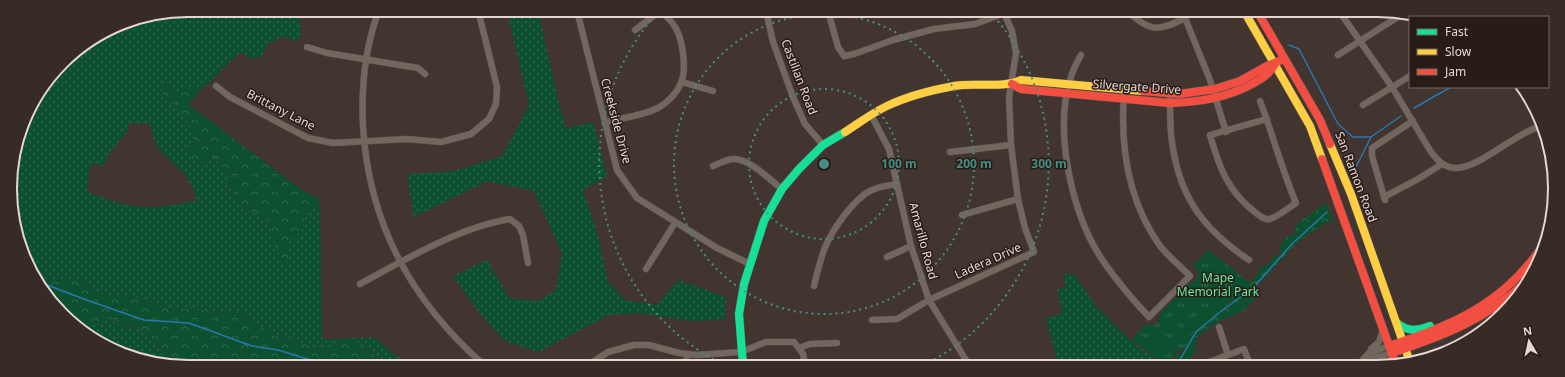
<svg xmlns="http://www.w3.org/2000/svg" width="1565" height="377" font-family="'Noto Sans',sans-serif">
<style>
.grass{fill:url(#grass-dots);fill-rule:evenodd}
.forest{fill:url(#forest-crowns)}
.park{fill:url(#park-tufts)}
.pitch{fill:#0d502f}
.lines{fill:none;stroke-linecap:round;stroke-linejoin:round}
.stream{stroke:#2877b0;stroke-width:1.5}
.street-casing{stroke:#5e524d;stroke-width:7}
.fast-casing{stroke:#5e524d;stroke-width:9}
.slow-casing{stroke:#5e524d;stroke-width:9}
.jam-casing{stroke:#5e524d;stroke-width:9}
.street{stroke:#71675e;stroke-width:6}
.fast{stroke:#16e098;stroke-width:8}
.slow{stroke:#ffcf43;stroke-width:8}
.jam{stroke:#f24e42;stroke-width:8}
.ring{fill:none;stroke:#458e86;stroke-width:2;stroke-dasharray:2 4}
.labels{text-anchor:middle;stroke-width:3;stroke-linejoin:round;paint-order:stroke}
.street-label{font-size:12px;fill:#e7d6cf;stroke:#281c17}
.park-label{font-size:12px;fill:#6ceca1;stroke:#281c17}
.rim{fill:none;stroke:#e7d6cf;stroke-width:2}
.centre{fill:#458e86;stroke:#281c17;stroke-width:2}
.ring-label{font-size:12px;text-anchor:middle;font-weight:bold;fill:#458e86;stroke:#281c17;stroke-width:3;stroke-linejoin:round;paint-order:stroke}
</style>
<defs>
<pattern id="grass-dots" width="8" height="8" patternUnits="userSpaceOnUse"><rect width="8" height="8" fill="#0d502f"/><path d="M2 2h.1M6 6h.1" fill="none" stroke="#30684c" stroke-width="1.8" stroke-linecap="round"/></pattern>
<pattern id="forest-crowns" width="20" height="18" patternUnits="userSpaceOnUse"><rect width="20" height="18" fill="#0d502f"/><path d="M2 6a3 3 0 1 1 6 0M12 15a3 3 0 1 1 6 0" fill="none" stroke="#30684c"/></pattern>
<pattern id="park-tufts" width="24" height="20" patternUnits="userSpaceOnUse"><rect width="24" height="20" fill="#0d502f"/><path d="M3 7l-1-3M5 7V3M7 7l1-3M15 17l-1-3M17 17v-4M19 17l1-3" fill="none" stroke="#30684c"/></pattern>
</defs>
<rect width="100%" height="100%" fill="#42342f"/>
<g class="grass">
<path d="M 189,10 L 299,10 L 301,36 L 295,41 L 283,36 L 268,44 L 261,56 L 253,59 L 240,52 L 200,91 L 196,86 L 179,98 L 174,95 L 169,85 L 162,87 L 163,94 L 167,102 L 177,109 L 194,131 L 194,139 L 188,153 L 203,163 L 215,157 L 224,169 L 230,172 L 227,186 C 234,194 241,204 249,210 C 257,216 262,215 270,223 C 274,243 274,244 289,258 L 289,242 C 295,237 303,229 305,221 C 306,217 306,213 307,209 L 320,209 L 322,339 L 338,339 L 337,350 L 313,347 L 296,340 L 279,336 L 259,326 L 241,313 L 231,311 L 176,309 L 142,299 L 119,295 L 105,295 L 96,291 L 89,283 L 72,278 L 47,280 L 41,275 L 37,267 L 31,264 L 16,235 L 10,177 L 29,109 L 71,54 L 120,24 ZM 129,123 L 150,124 C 156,153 161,150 180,170 C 189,178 193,189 197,200 C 160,209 134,211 98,196 C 94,194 90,194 87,191 L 90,166 L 95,163 L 104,166 L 109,153 L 128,131 Z"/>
<polygon points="507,10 538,10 557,96 566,128 593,122 607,176 583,190 598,236 608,282 625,300 657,305 678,280 726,297 725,319 691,321 639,313 609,315 538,352 505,341 480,314 453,276 487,260 509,298 538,301 556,290 562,253 534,191 487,181 414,217 407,174 454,171 502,156 529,105"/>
<polygon points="1073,273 1096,306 1126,336 1136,345 1164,365 1058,365 1046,318 1063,313 1057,289 1066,287 1063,275"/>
<path d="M 108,313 L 125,328 C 141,326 149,336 159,346 C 163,349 166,350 168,355 L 163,364 L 99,343 L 81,327 L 84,328 L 100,323 Z"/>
<polygon points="353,338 376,338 393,354 415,365 400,365 389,360 382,358 363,347 355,345"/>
</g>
<g class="forest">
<path d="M 165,84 C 172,86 173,95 179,98 L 185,87 L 196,86 L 200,91 L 188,104 L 299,188 L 319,199 L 320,209 L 307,209 C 306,213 306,217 305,222 C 303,231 296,237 289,242 L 289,258 L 286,262 L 282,264 C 275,250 273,237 270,223 C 263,216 262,217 254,213 C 245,208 228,190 226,180 L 230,172 L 224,169 L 215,157 L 203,163 L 192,160 L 188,153 L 194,140 L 194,131 L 177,109 L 167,102 L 163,94 L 162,87 Z"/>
<polygon points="1326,203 1333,221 1323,224 1299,241 1256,287 1253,301 1241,312 1215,323 1197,337 1195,351 1187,365 1167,365 1183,351 1180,344 1213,306 1223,309 1232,303 1237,293 1245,288 1253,280 1261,268 1269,263 1275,256 1281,254 1279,246 1285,238 1294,233 1296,229 1295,225"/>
<path d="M 31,264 C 39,268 40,274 47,280 L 72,278 L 82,280 L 89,283 L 96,291 L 105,295 L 119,295 L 142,299 L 176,309 L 231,311 L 241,313 L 259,326 L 279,336 L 296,340 L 313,347 L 337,350 L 338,339 L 353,338 L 355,345 C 365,347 372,354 381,358 C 388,361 393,362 400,365 L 165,365 L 162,364 L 168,355 C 165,349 144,330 137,328 C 131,326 124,328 118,327 L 112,317 L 108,313 L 100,323 L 84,328 L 81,327 L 47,297 Z"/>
</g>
<path class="park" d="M 1208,250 L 1253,285 L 1195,330 L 1167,365 L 1149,353 L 1132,339 L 1146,324 L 1154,325 L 1158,322 L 1160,314 L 1188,284 C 1196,283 1197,279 1199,272 L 1193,266 Z"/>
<polygon class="pitch" points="1154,333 1167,347 1160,354 1146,341"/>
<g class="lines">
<g class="stream">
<polyline points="1289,45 1299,49 1338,124 1353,137 1371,137"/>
<polyline points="1414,108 1451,87"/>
<polyline points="1355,169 1371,137 1401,116"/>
<polyline points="39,282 92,302 144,320 189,323 252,346 278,350 324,364 345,365"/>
<polyline points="1177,365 1196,332 1220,312 1252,289 1292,244 1327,212"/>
</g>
<g class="street-casing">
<g id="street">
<path d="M 379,10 C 365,47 361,87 363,127 C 369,224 411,301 484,365"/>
<polyline points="577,11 617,170 637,198 717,248 750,264"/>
<polyline points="766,11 773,42 793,97 805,124 823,145"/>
<polyline points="828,11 838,47 844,56"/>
<path d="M 1127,11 C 1150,32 1158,32 1185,18 L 1210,80 L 1226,132"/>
<path d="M 1339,11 L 1392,87 L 1431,152 C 1438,161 1445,168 1456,168 C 1480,168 1515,133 1541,126"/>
<polyline points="635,30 660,11"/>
<polyline points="307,47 327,53 418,68 425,74"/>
<path d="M 1081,55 C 1077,62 1073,70 1071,77 C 1053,131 1072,215 1103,261 C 1117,281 1132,299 1149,317 L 1190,276 C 1181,267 1169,257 1160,246 C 1128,201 1120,148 1124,94"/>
<polyline points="1338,55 1404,13"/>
<polyline points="844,56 854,54 893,40 934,29 975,24 1005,13"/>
<polyline points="682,82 713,91"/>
<polyline points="216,86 230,97 308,138 333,143 407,139 441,142 471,134 489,119 496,104 497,87 478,10"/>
<path d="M 1170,94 C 1170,107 1170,121 1171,134 C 1177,193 1200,227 1249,260"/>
<path d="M 1260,101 C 1273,135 1282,170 1296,203 C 1290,207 1277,217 1270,219 C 1264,220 1260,216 1256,213 C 1228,192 1219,167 1210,135 L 1267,119"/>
<polyline points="1363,105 1410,76"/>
<polyline points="871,115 889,149 911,246 929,300 969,365"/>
<path d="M 605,122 C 622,118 642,116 658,108 C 667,103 677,93 681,83 C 687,69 683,36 673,24 C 670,19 664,15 660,11"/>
<polyline points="950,152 1011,145"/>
<path d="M 713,166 C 720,163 727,159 734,159 C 750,159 770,180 782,189"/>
<polyline points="1384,197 1418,179 1442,164"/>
<polyline points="1385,200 1372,156 1372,148 1413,121"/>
<polyline points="962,215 1018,199"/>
<polyline points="887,257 911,246"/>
<polyline points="646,269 675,223"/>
<path d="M 360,284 C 404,260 460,227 510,219 L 519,226 L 523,235 L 528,263"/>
<path d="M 814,286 C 816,276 819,266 822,256 C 828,235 848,207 865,194 C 874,187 886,186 897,184"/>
<polyline points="872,320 897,319 929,300 1034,252 1025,228 1018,199 1011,145 1009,97 1016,53 1012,31 1003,11"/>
<polyline points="1219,327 1228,355"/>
<polyline points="799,348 810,344 837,343"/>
<polyline points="1371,349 1379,342 1383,329"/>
<polyline points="1363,361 1392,353"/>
<polyline points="588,365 608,352 634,345 649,345 679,353 697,355 741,352 766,342 794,342 803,354 805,365"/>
<polyline points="686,365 687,355"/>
<polyline points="1201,365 1244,349 1250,365"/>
<polyline points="1358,365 1369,353 1389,346"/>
</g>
</g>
<g class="fast-casing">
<g id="fast">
<path d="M 1397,323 C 1408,332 1417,331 1430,326"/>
<polyline points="743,365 739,314 744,284 764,221 782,189 799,169 823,145 845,132"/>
</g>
</g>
<g class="slow-casing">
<g id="slow">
<polyline points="1244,11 1310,126 1322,159"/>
<path d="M 845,132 C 859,123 872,113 887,106 C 908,96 932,90 954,86 C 976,82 1001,89 1021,80 L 1143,91"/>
<polyline points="1330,144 1351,194 1410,362"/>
</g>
</g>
<g class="jam-casing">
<g id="jam">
<polyline points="1257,11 1320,120 1330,144"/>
<path d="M 1012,84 L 1021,89 L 1170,103 C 1199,102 1226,98 1252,84 C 1261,79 1270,74 1275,64"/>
<polyline points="1143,91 1179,94 1215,89 1240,81 1267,66 1284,59"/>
<polyline points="1322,159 1396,365"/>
<path d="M 1389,346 C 1454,325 1505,303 1544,244"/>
<path d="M 1392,353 C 1445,335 1483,321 1525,283"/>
</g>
</g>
<use href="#street" class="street"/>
<use href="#fast" class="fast"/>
<use href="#slow" class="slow"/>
<use href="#jam" class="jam"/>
</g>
<g class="ring">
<circle cx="824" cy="164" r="75"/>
<circle cx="824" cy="164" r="150"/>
<path d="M724 365A225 225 0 0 1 658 12M990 12A225 225 0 0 1 924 365"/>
</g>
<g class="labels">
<g class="street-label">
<text transform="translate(799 77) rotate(69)" y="4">Castilian Road</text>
<text transform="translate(1137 87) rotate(4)" y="4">Silvergate Drive</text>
<text transform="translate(281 110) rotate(27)" y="4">Brittany Lane</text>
<text transform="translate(616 121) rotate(75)" y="4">Creekside Drive</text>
<text transform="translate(1356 177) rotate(69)" y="4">San Ramon Road</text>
<text transform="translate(923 241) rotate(75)" y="4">Amarillo Road</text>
<text transform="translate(988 261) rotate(-24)" y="4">Ladera Drive</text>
</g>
<g class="park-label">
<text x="1218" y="282">Mape<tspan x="1218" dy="14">Memorial Park</tspan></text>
</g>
</g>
<path d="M0 0H1565V377H0ZM188 17H1377A171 171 0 0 1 1548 188V189A171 171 0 0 1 1377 360H188A171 171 0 0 1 17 189V188A171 171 0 0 1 188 17Z" fill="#372b26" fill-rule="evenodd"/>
<path class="rim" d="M188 17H1377A171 171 0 0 1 1548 188V189A171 171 0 0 1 1377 360H188A171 171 0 0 1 17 189V188A171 171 0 0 1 188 17Z"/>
<circle cx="824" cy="164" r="6" class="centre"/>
<g class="ring-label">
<text x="899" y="168">100 m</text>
<text x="974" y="168">200 m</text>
<text x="1049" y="168">300 m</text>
</g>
<rect x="1409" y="16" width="140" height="72" fill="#281c17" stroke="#746661"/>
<rect x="1417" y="29" width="20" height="6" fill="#16e098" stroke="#746661"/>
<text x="1445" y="36" font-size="12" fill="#e7d6cf">Fast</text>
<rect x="1417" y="49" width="20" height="6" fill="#ffcf43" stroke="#746661"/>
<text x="1445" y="56" font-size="12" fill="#e7d6cf">Slow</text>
<rect x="1417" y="69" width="20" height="6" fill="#f24e42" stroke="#746661"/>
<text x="1445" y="76" font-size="12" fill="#e7d6cf">Jam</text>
<g transform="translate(1529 341) rotate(351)" stroke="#281c17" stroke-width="3" paint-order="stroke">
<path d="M0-3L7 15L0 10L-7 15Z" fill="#e7d6cf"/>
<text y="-6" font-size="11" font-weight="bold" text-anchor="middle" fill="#e7d6cf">N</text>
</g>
</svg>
